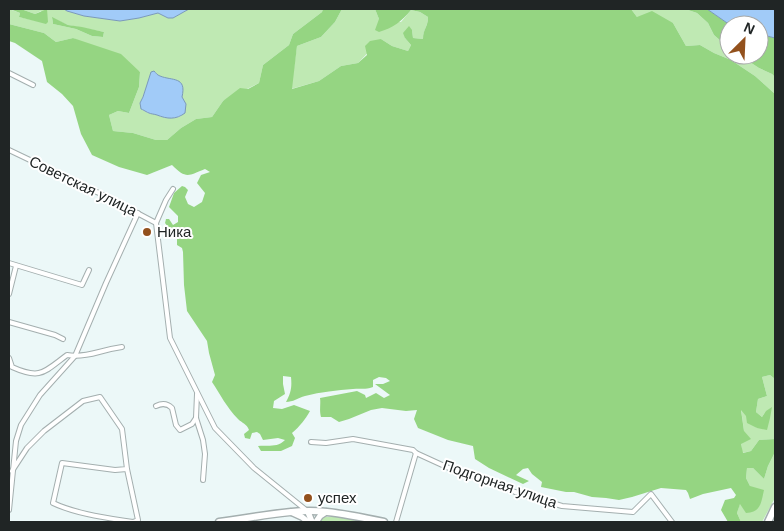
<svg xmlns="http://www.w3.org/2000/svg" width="784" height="531" font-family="Arial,sans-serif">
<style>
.green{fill:#bfe9b3;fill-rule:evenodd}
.forest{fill:#95d582}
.water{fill:#a1cbf8;stroke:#7a99b9}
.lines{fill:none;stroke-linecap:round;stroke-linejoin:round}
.street-casing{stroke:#a4afaf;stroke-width:6}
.secondary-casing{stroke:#a4afaf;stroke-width:8}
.primary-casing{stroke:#a4afaf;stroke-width:9}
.street{stroke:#fff;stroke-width:4}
.secondary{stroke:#fff;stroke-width:5.5}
.primary{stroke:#fff;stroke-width:6}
.poi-dot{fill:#93511d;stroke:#fff;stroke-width:2}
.labels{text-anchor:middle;stroke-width:4;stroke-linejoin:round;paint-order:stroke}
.street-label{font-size:15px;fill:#202525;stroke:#fff}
.poi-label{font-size:15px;fill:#202525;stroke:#fff;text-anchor:start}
</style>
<rect width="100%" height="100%" fill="#ecf8f8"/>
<g class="green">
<path d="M 9,9 L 20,13 L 19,17 L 46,23 L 41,11 L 35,14 L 21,9 L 64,9 L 67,11 L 84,16 L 120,21 L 139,18 L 158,13 L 168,18 L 173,18 L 189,9 L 323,9 L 322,12 L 293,34 L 289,45 L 263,65 L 259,83 L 223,101 L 212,117 L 196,119 L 181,128 L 167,140 L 156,140 L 133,133 L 113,131 L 109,115 L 118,111 L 129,113 L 139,87 L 140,72 L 73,38 L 56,42 L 44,33 L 9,24 ZM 52,18 L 68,25 L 104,32 L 103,37 L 92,36 L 76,29 L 53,24 ZM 154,71 L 158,75 L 162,77 L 182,97 L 186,104 L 180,117 L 171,118 L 162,117 L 155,114 L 148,113 L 141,109 L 140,103 C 146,93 146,80 154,71 Z"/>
<path d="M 342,9 L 375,9 L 379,19 L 401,22 L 411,10 L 420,12 L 428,17 C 428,26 423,30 423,39 L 413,38 L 412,30 L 405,38 L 411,45 L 408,51 L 392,46 L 381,39 L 358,63 L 341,66 L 319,81 L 291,89 L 297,46 L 321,37 L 335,22 Z"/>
<polygon points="631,9 685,9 697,13 708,23 714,35 729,48 729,55 739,55 759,68 772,74 775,77 775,94 755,76 731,60 714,53 700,45 686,46 673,23 637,17"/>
<polygon points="770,375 775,379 775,439 759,440 751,451 742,453 741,443 744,431 741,409 757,428 766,411 762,417 756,412 758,399 767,396 762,377"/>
<polygon points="775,452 775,498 762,522 741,522 737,513 740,503 750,486 746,478 747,467 753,468 764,479 768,466"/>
<polygon points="338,516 374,522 317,522 322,517 331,517"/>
</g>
<g class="forest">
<polygon points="10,9 21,9 35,14 47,9 48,22 46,24 19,17 20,13"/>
<path d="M 323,9 L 342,9 L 335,22 L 321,37 L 297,46 L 292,89 L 319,81 L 341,66 L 358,63 L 367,55 L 365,46 L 370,41 L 381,39 L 392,46 L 408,51 L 411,45 L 405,38 L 403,33 L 409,26 L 412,30 L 413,38 L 423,39 C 423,29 428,27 428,17 L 420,12 L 411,10 C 402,21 393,28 379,32 L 375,30 L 379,19 L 375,9 L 631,9 L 637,17 L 652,11 L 673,23 L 686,46 L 700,45 L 714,53 L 731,60 L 755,76 L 775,94 L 775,379 L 770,375 L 762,377 L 767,396 L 758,399 L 756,412 L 762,417 L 766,411 L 772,407 L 770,418 L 767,430 L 757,428 L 747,423 L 746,416 L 741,410 L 744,431 L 751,439 L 741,444 L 743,453 L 751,451 L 759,440 L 775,439 L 775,452 L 768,466 L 764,479 L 753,468 L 747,468 L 746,478 L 750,486 L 764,490 C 761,503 761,512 746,513 L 740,504 L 737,513 L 741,522 L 728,522 L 721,510 L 725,500 L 734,498 L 736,495 L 731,488 L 703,494 L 690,499 L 688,493 L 686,490 L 661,488 L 632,497 L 619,500 L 606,498 L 592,497 L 574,492 L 566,492 L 541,487 L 542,482 L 532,474 L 528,468 L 523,469 L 516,475 L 529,481 L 523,484 L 489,468 L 475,459 L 473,446 L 448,440 L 418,428 L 414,419 L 417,410 L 406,411 L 382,408 L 371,410 L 349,419 L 339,422 L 331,417 L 321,417 C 319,410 321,404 320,398 L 357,391 L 365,395 L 366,398 L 376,393 L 384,398 L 390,395 L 375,384 L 383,384 L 390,381 L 386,378 L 379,377 L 373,380 L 373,387 C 364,390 362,388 353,389 C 337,390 321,392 305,396 C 298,398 293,402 286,402 C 291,393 292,387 291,377 L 283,376 L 283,384 L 285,394 L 274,401 L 273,408 L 282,409 L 294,405 L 310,411 C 305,420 300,426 292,433 L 295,438 L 292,446 L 281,451 L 261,451 L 258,446 C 268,445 277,448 285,440 L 278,438 L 263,440 L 260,434 L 257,432 L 252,433 L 250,439 L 245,438 L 244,434 L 249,430 C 247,424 242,423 238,419 C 227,408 220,394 212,382 L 215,375 L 209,353 L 207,341 L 187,311 L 184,285 L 183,252 L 182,248 L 177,245 L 177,239 L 179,235 L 172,232 L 165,223 L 166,219 L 169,219 L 173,225 L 178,222 L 178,216 L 169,207 L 174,193 L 182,186 L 185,187 L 188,190 L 185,197 L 188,204 L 194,207 L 202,202 L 205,193 L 197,183 L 201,175 L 210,172 L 205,169 C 188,176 186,179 172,165 L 147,175 L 119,167 L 92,155 L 81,134 L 73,106 L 62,94 L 47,82 L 42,61 L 15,43 L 9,41 L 9,24 L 44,33 L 56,42 L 73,38 L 121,54 L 140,72 L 139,87 L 129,113 L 118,111 L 109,115 L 113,131 L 133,133 L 156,140 L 167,140 L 181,128 L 196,119 L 212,117 L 223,101 L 240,88 L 248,89 L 259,83 L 263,65 L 289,45 L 293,34 L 322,12 Z"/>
<polygon points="685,9 707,9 730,25 729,25 729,48 714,35 708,23 697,13"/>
<polygon points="52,17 68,25 82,27 104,32 103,37 92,36 76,29 53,24"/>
<polygon points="759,34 775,38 775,77 772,74 759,68 739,55 759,55"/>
</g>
<g class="water">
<polygon points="64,9 189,9 173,18 168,18 158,13 139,18 120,21 84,16 67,11"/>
<polygon points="707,9 771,9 775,10 775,38 759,34 759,25 730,25"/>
<path d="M 154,71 C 156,73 157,75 160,76 C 172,81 187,76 182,97 L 186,104 L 185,113 C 176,120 167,119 157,115 C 154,114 151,114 149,113 C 148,113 142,109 141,109 L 140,103 L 143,97 L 151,72 Z"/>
</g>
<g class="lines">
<g class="street-casing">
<g id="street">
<polyline points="9,73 33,85"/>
<polyline points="9,150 103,195 156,223"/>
<polyline points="173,189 166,200 156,223 170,338 215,428 254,468 306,510"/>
<polyline points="9,263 82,285 89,270"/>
<polyline points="9,294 16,266"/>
<polyline points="9,322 55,335 63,339"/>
<path d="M 9,358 L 12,367 C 41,380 44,372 67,355 C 78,357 88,355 99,352 C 106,350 115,348 122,347"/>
<polyline points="197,394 196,418 203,440 205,454 203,480"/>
<path d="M 156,406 C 162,403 167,403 172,408 L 176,425 L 180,430 L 192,424 L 196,418"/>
<polyline points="311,442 326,443 353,439 413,450 416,453 451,469 486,480 515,492 562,506 633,512 651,494 672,522"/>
<path d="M 12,471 L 27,448 L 44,431 L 83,401 L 100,397 L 122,429 L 127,469 L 138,520 L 133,522 C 108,518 76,514 53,503 L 62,463 L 115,470 L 127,469"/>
<polyline points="9,510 16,441 21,425 40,395 75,356 106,283 138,213"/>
<polyline points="396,522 416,453"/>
</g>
</g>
<g class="secondary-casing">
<g id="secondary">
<polyline points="291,512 302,517 308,522"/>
<polyline points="308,512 312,522"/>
<polyline points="316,522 320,516 326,512"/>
</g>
</g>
<g class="primary-casing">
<g id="primary">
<path d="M 219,522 C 254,518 292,508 327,512 C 346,514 365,518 384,522"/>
<polyline points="768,522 775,507"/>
</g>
</g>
<use href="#street" class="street"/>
<use href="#secondary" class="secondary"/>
<use href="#primary" class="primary"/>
</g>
<g class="poi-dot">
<circle cx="147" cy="232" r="5"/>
<circle cx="308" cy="498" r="5"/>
</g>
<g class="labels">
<g class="street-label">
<text transform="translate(83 186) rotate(26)" y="5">Советская улица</text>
<text transform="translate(500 484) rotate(19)" y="5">Подгорная улица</text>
</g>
<g class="poi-label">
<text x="157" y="237">Ника</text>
<text x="318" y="503">успех</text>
</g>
</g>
<rect width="784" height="531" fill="none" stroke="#202525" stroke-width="20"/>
<g transform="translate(744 40) rotate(24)"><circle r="24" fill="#ffffff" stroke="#a6a8a8"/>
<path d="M0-4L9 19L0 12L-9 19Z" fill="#93511d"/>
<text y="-8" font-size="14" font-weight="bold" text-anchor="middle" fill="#202525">N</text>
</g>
</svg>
